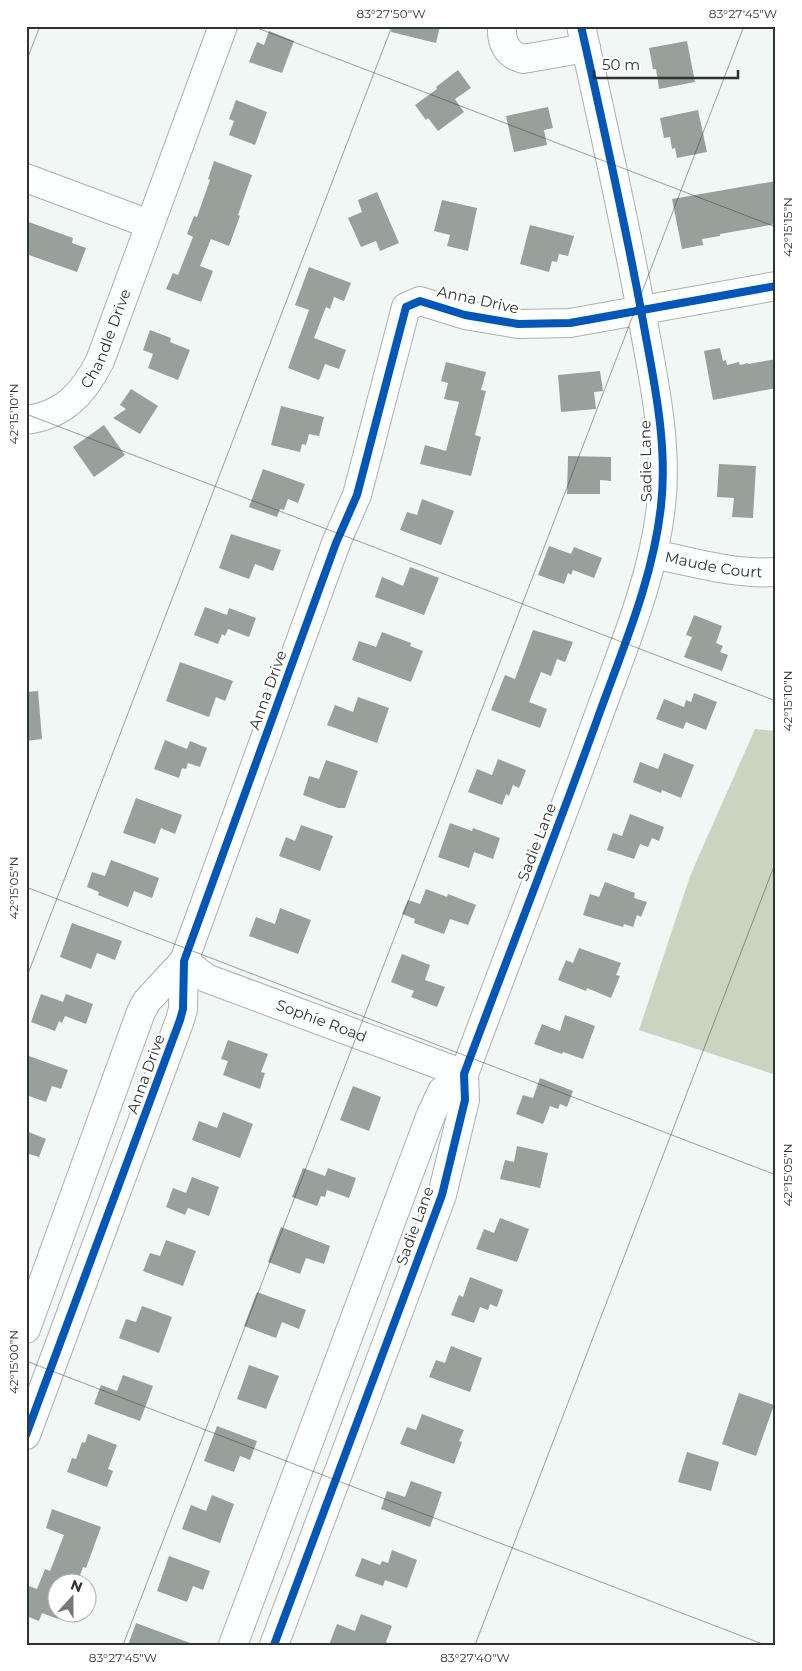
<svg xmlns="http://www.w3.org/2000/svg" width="802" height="1671" font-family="Montserrat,sans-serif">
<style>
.forest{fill:#c9d4c1}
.building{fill:#98a09b}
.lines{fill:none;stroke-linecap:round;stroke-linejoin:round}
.minor-casing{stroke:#acb1af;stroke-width:30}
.minor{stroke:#fdfefe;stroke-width:28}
.cycleway-casing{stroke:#fff;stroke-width:11}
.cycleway{stroke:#0057b8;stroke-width:8}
.ticks{fill:none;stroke:#2f3332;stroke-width:1;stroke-opacity:0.45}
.labels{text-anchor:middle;stroke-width:5;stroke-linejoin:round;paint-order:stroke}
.street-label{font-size:15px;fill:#2f3332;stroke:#fff}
.neatline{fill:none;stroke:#2f3332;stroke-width:2}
.ticks-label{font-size:12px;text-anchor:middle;fill:#2f3332}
</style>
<rect width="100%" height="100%" fill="#f1f7f5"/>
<polygon class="forest" points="755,729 776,731 776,1075 639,1030 690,876"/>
<g class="building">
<polygon points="392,26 440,26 436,43 391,32"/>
<polygon points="269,31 294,41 282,73 249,62 257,42 264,45"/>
<polygon points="687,41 695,82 659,89 656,69 653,69 649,48"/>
<polygon points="458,70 471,88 455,99 464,112 438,131 428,118 426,120 415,105 437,89 436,87"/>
<polygon points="236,100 267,112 255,145 229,135 234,121 229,119"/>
<polygon points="548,107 553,128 544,130 547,145 514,152 506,116"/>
<polygon points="698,110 707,152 677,158 675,148 672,149 670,137 664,138 660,118"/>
<polygon points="214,161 252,175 238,215 240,216 229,246 211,239 200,266 213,271 201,302 166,289 173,273 178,275 193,237 187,234 194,216 197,217 210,180 208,179"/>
<polygon points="776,181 776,224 720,234 720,236 702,239 703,245 682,249 672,199"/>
<polygon points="377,192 399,243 380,251 376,241 361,247 348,218 362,212 358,200"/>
<polygon points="442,200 477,208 468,251 447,246 450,235 434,231"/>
<polygon points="26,221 73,238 72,243 86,248 77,272 26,254"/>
<polygon points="530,225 574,236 568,256 559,254 557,262 552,261 549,272 520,264"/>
<polygon points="309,267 351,283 344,301 334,297 330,309 326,307 314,338 346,350 339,369 325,364 319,380 288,368 309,310 295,305"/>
<polygon points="150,330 171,338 170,342 190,350 178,380 148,368 153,354 143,350"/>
<polygon points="720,348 723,361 726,360 727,365 739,362 740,365 748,363 748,364 776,359 776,388 713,400 704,351"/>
<polygon points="446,362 486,372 481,390 486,391 475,435 481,437 471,476 420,464 425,445 446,451 459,402 444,399 448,383 441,381"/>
<polygon points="600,371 603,391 594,392 596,409 561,412 558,375"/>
<polygon points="131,389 158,406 140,434 113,418 126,409 120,405"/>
<polygon points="281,406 324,417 319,436 309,434 306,445 302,444 300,452 271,445"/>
<polygon points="104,425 125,455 94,477 73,447"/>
<polygon points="568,456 611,457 611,481 600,480 600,494 567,494"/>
<polygon points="719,464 756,466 753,518 732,517 734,498 717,497"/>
<polygon points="263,469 305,484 298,503 288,499 284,510 280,509 277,517 249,507"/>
<polygon points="422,499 454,511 441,545 400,530 407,512 417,515"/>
<polygon points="231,534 281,550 273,571 255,564 249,579 219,568"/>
<polygon points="549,546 571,554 574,547 602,558 594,578 573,570 571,575 568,573 564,584 538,575"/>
<polygon points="410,567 439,578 424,615 375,597 382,577 403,586"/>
<polygon points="205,607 227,615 229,608 256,618 249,637 228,629 225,636 222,634 218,644 194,635"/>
<polygon points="694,615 722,626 716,643 723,646 720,652 728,655 722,671 684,657 692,637 686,635"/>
<polygon points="533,630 573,642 565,662 557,659 551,676 541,672 529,702 547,709 540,728 491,710 505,675 515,679"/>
<polygon points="382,632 411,643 410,646 423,651 411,682 352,660 359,641 376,647"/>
<polygon points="180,662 233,681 225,701 216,697 209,717 166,701"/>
<polygon points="38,691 42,739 26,741 26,692"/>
<polygon points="694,693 717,702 706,730 686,722 683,729 656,719 664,699 684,707 686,700 691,702"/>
<polygon points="358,697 389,708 377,743 327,725 335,705 353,712"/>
<polygon points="165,740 187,749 190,741 207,748 200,767 188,763 186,769 182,768 179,778 154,769"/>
<polygon points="664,753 694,765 681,798 662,790 661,793 633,782 640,762 658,769"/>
<polygon points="498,759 526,770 519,788 513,785 509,796 506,794 502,805 468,792 477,769 492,775"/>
<polygon points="326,760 358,771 345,808 338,808 303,795 309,776 319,779"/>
<polygon points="136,798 182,815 175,834 161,828 155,844 123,833"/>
<polygon points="630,814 664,827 659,841 652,838 648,847 640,844 634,859 607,850 613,833 622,836"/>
<polygon points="450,823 472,831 473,828 500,838 493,859 474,852 469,868 438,857"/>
<polygon points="301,825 333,836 320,871 279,856 286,837 295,841"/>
<polygon points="111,860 159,878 152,898 134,891 128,907 98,895 99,892 87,887 92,872 105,876"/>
<polygon points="605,882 635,893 634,898 647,902 641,917 637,915 633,927 624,924 623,927 583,915 590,894 599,897"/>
<polygon points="426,889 447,897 448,894 476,905 468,925 450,919 444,934 414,923 415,919 402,914 408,900 420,904"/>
<polygon points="280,908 311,920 298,954 249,936 256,917 275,924"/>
<polygon points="72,923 122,941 115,960 97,953 91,969 60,957"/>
<polygon points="579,948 621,963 616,975 620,976 611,998 587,988 586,991 558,980 566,960 573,963"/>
<polygon points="402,954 430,965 425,980 445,987 437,1007 411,997 414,991 391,982"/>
<polygon points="41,994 63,1002 66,994 93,1004 86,1024 65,1016 62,1023 59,1021 55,1031 31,1022"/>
<polygon points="565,1015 595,1026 583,1059 563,1052 562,1054 534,1044 542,1024 560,1031"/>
<polygon points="228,1040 268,1054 261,1072 265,1073 260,1089 223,1075 228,1061 221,1059"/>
<polygon points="26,1055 68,1070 61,1089 52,1086 46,1102 26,1095"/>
<polygon points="540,1078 573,1091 567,1107 560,1104 558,1109 550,1106 543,1124 516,1114 523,1095 533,1098"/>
<polygon points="353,1086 381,1097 369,1131 340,1120"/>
<polygon points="223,1112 253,1124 240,1158 192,1140 199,1121 217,1128"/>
<polygon points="26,1131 46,1139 39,1157 26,1153"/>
<polygon points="517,1146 548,1153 540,1188 500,1179 505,1160 514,1162"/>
<polygon points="303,1168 325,1176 328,1168 356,1178 349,1198 327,1190 325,1197 321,1196 317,1206 292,1197"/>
<polygon points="192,1177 219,1187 209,1216 188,1208 185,1215 166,1207 173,1188 186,1193"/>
<polygon points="500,1218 529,1229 517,1262 476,1249 484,1229 494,1233"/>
<polygon points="281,1227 330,1246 324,1264 306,1258 300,1274 268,1262"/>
<polygon points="166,1240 196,1251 183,1286 143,1271 150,1253 160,1256"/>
<polygon points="470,1277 503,1290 497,1307 490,1304 488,1310 480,1307 474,1323 451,1315 459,1295 463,1297"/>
<polygon points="257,1292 306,1310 299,1329 282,1322 276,1338 244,1326"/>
<polygon points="142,1306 172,1317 159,1353 119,1338 126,1319 136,1322"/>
<polygon points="451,1346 482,1358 470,1392 429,1377 436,1360 445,1363"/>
<polygon points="249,1365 279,1376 266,1409 237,1399"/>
<polygon points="123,1375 153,1386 140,1421 94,1404 101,1385 117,1391"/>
<polygon points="739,1393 774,1405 756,1456 722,1444"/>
<polygon points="422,1414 464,1430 459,1441 462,1442 454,1464 400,1444 407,1427 416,1430"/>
<polygon points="217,1426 257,1441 250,1460 240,1456 234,1472 204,1461"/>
<polygon points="88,1434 117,1445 108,1469 113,1471 107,1487 67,1472 72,1458 76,1459 82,1442 85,1443"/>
<polygon points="687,1452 719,1462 711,1491 678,1482"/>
<polygon points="411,1481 442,1492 430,1527 381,1509 387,1491 405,1497"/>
<polygon points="212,1495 234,1504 220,1543 182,1529 191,1505 206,1511"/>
<polygon points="52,1509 101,1527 86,1568 83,1567 77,1584 58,1584 58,1619 42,1613 39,1621 26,1616 26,1585 37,1589 45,1569 50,1571 64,1535 46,1528"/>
<polygon points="392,1550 417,1560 407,1588 385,1580 383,1586 355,1576 362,1558 380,1565 382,1561 388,1563"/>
<polygon points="169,1556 210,1571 203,1590 193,1586 187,1602 157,1591"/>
<polygon points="361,1614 392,1626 386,1642 388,1643 388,1645 329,1645 337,1624 355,1631"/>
<polygon points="136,1623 190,1643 189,1645 128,1645"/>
</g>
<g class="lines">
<g class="minor-casing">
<g id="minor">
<path d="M 502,26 C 501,43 507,54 523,59 L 586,48"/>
<polyline points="26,178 149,224"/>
<path id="s1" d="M 26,420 C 64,415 83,394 100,361 L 223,26"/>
<path id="s2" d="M 653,554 C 693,562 735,575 776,572"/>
<path id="s3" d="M 184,961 L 206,978 L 464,1074"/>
<polyline points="26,1329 141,1012 147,1001 184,961"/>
<polyline points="26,1435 180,1020 183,1009 184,961 336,543 357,495 406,307 420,301 465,315 518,324 570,323 776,286"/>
<polyline points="233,1645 430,1117 442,1091 464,1074"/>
<path d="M 274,1645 L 442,1195 L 465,1100 L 464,1074 C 508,956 554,839 597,720 C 622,650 653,580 661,506 C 668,444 654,382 643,321 C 625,222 603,124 581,26"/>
</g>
</g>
<use href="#minor" class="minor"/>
<g class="cycleway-casing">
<g id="cycleway">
<polyline points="26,1435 180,1020 183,1009 184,961 336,543 357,495 406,307 420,301 465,315 518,324 570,323 776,286"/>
<path d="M 274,1645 L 442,1195 L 465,1100 L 464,1074 C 508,956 554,839 597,720 C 622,650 653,580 661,506 C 668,444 654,382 643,321 C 625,222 603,124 581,26"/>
</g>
</g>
<use href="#cycleway" class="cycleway"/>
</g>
<path class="ticks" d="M 252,26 L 776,227M 26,62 L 40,26M 26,414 L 776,701M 26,887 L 776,1175M 26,979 L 392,26M 26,1361 L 765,1645M 123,1645 L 744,26M 475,1645 L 776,861"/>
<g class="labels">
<g class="street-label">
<text transform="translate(478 300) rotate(12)" y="5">Anna Drive</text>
<text dy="5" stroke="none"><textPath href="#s1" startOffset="122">Chandle Drive</textPath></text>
<text transform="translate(646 461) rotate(-91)" y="5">Sadie Lane</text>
<text dy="5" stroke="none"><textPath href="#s2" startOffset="62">Maude Court</textPath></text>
<text transform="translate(268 690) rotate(-70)" y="5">Anna Drive</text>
<text transform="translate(537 842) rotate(-69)" y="5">Sadie Lane</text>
<text dy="5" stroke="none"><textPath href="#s3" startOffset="151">Sophie Road</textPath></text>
<text transform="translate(146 1074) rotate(-70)" y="5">Anna Drive</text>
<text transform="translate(415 1226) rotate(-70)" y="5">Sadie Lane</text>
</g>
</g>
<rect width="802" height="1671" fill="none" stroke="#ffffff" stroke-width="55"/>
<g transform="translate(72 1598) rotate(21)"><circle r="24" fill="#ffffff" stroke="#acadad"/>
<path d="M0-4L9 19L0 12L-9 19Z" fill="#737876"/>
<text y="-8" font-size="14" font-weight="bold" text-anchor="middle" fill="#2f3332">N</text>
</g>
<path d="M594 70v8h144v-8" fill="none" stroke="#2f3332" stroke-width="2.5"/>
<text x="602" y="70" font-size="15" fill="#2f3332" stroke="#ffffff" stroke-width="4" paint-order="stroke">50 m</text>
<rect x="28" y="28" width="746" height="1616" class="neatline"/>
<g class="ticks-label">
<text x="391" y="18">83°27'50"W</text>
<text x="743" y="18">83°27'45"W</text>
<text transform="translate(788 227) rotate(-90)" y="4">42°15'15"N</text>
<text transform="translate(14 414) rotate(-90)" y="4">42°15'10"N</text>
<text transform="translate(788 701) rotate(-90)" y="4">42°15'10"N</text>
<text transform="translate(14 888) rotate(-90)" y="4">42°15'05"N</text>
<text transform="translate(788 1175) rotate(-90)" y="4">42°15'05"N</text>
<text transform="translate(14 1362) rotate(-90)" y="4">42°15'00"N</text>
<text x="123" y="1662">83°27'45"W</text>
<text x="475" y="1662">83°27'40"W</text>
</g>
</svg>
